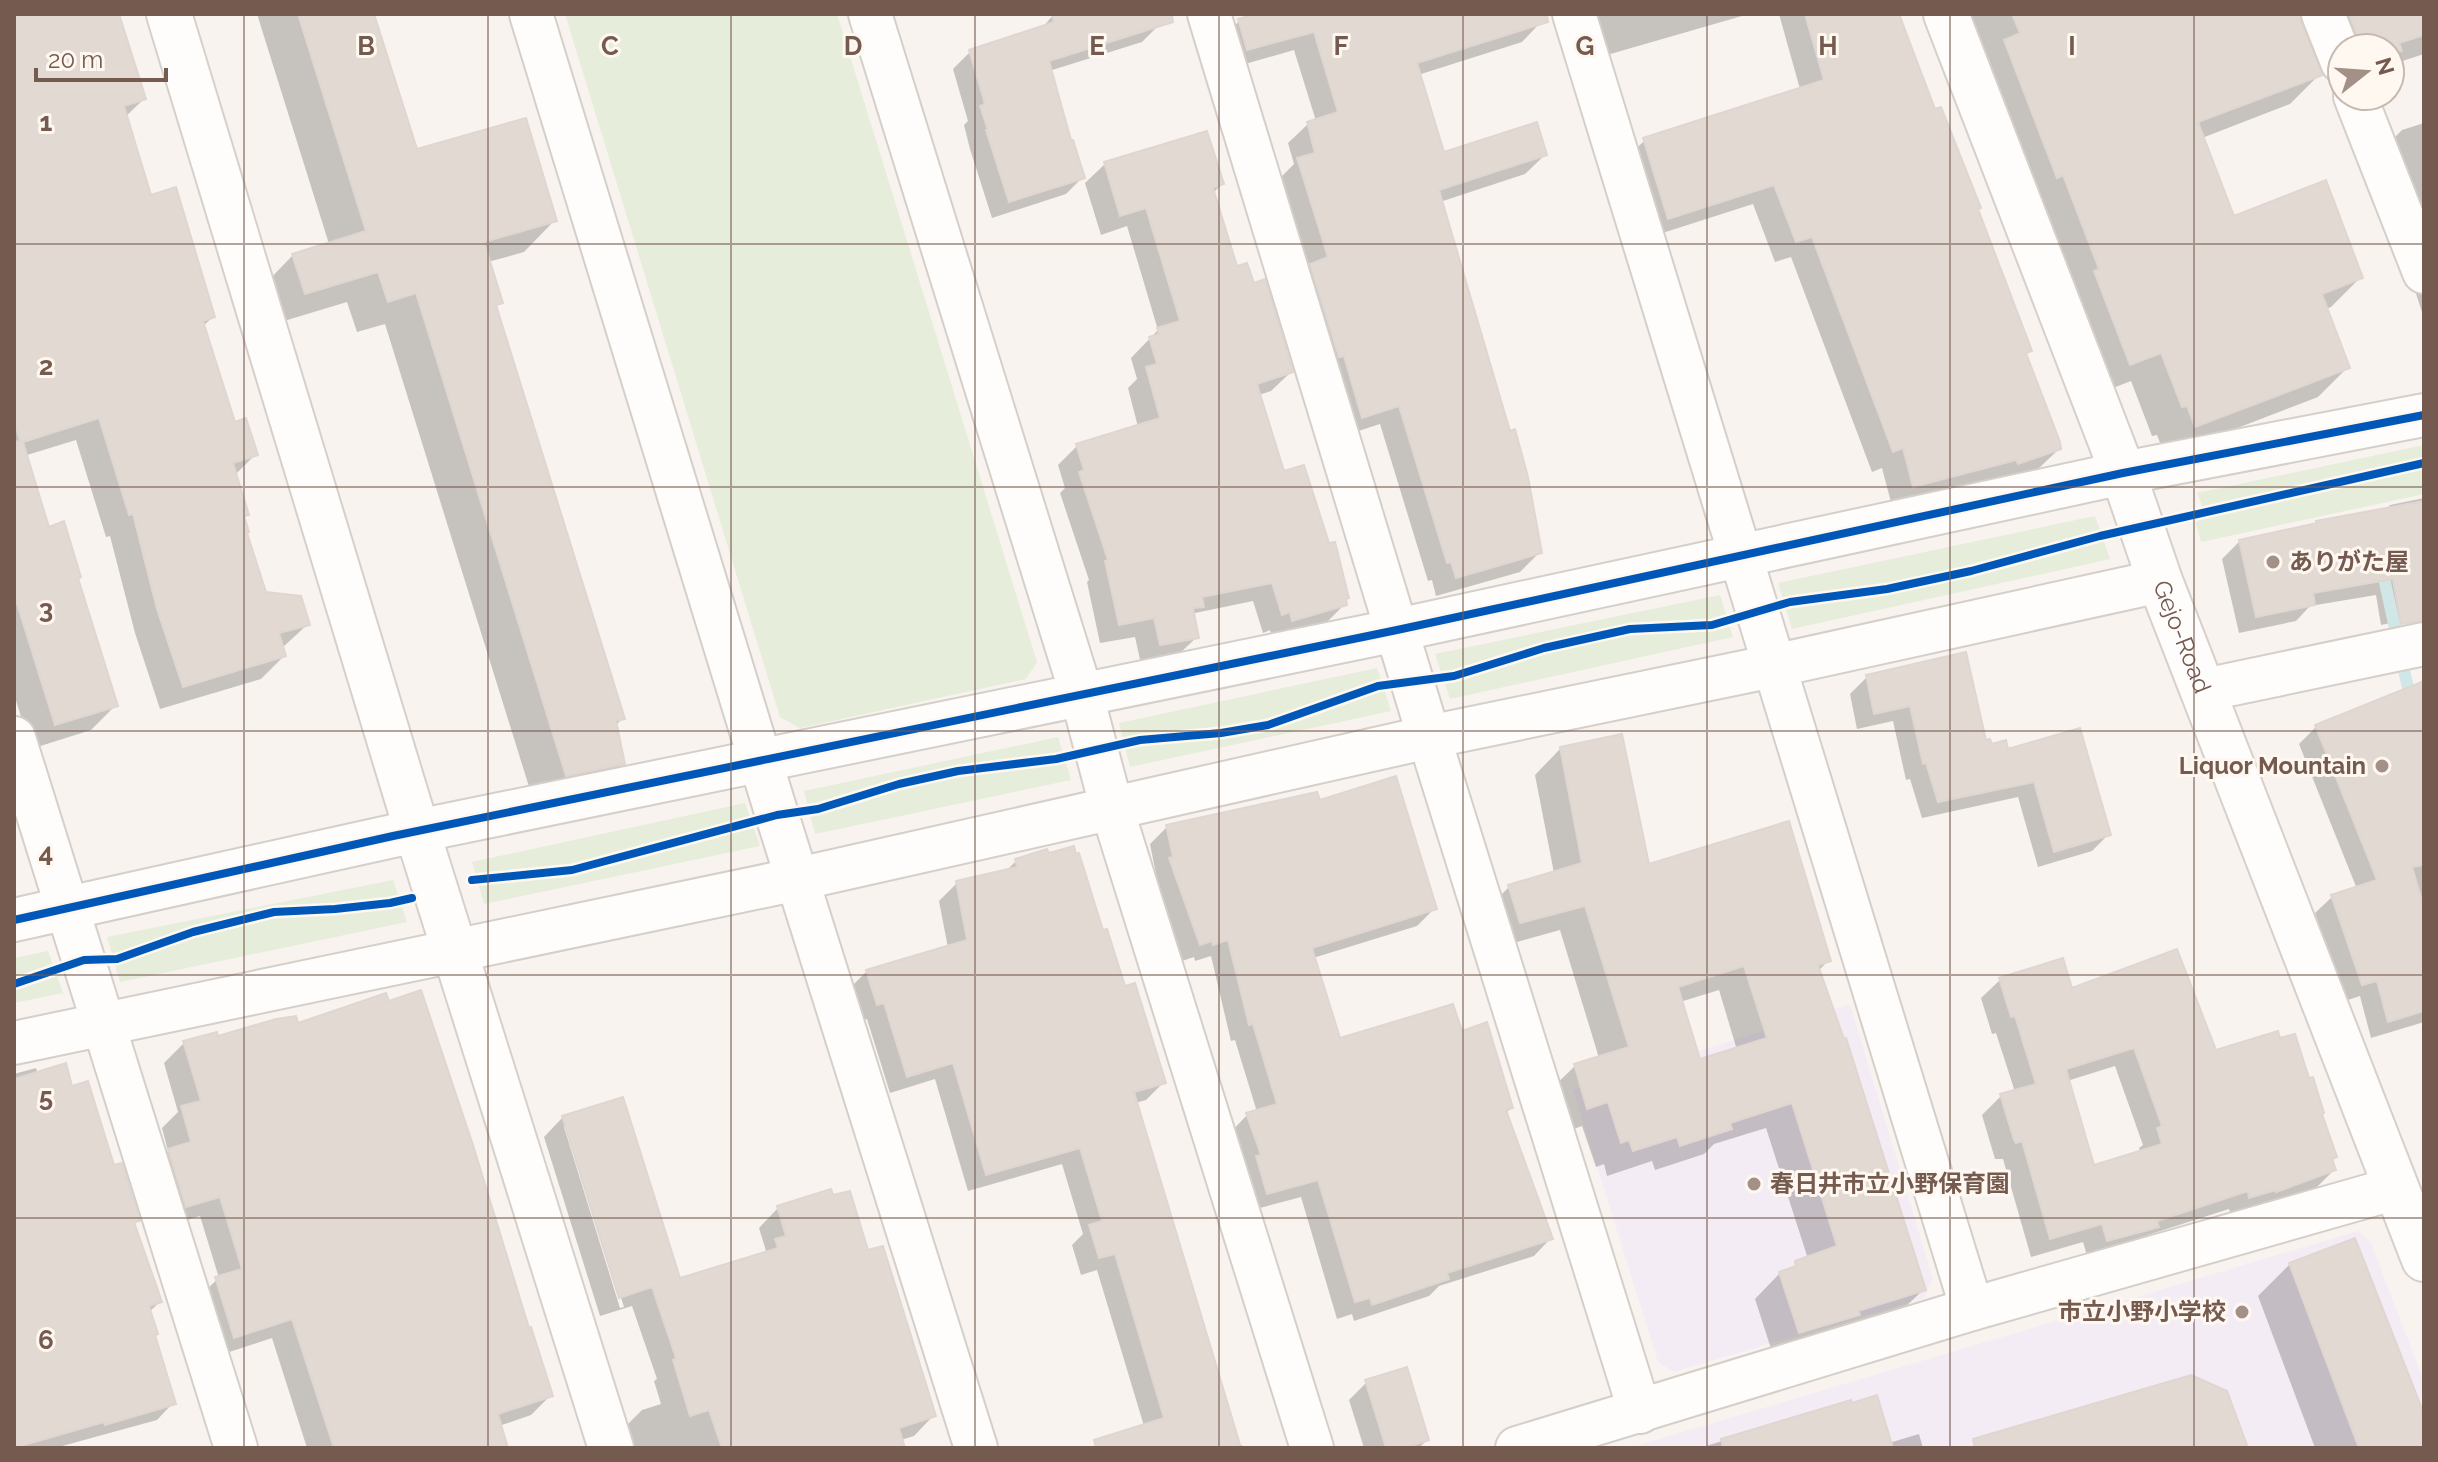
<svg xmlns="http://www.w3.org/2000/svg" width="2438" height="1462" font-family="Raleway,'Noto Sans JP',sans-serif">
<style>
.education{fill:#f4ecf4}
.green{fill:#e6edda}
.shadow{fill:#0003;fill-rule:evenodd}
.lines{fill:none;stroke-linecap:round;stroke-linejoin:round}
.stream{stroke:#d1e6e7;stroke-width:12}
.building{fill:#e2d9d3;stroke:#e0d6d1;stroke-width:2;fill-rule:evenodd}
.street-casing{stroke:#d5cfc9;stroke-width:46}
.secondary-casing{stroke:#d7d0ca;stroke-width:48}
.street{stroke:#fefdfc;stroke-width:42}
.secondary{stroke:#fefdfc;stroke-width:44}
.cycleway-casing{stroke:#fef8f1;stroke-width:13}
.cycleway{stroke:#0057b8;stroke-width:8}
.grid{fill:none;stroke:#755a4f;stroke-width:2;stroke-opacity:0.55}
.poi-dot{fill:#a39087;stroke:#fef8f1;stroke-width:3}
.labels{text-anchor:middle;stroke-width:6;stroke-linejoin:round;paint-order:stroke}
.poi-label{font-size:24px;font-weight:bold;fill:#755a4f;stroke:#fef8f1;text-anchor:start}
.street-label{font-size:24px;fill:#755a4f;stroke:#fef8f1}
.grid-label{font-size:26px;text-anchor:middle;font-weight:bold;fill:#755a4f;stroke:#fef8f1;stroke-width:6;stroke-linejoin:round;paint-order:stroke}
</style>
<rect width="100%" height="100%" fill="#f8f3ee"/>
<g class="education">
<polygon points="1850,1004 1933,1279 1924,1298 1674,1372 1658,1362 1573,1090"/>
<polygon points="2358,1231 2371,1243 2424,1381 2424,1448 1629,1448"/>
</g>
<g class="green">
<polygon points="565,14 837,14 1037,662 1026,679 800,728 780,717"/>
<polygon points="2424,445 2424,494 2201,542 2196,524 2203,508 2197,493"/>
<polygon points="2095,516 2110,559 1792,629 1778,583"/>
<polygon points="1720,595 1733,637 1450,699 1435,654"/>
<polygon points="1377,668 1391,711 1130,767 1119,723"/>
<polygon points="1058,737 1071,780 815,834 804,791"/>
<polygon points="745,803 760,846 484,904 472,862"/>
<polygon points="393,880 407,922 120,982 107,937"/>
<polygon points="48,951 63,993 14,1003 14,958"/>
</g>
<g class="shadow">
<polygon points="14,14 117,14 144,99 125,117 150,197 213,317 202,327 234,424 256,454 235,475 247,514 243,518 245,533 265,594 308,624 282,648 284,656 261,679 160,709 135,633 110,536 106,537 76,440 14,459"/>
<polygon points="257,14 372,14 415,152 555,220 524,252 488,262 500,302 495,308 623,718 615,726 623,763 592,794 535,806 385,324 357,332 347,302 274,324 262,287 293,255 329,244"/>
<polygon points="1054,14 1155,14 1159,25 1142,42 1049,71 1069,143 1083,177 1066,194 992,218 970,149 964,125 968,121 953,69 970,52 1042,28"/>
<polygon points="1243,14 1538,14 1541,22 1522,42 1418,75 1442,154 1545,155 1525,174 1440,202 1540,552 1520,572 1436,596 1432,580 1428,581 1380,424 1343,436 1279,179 1294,164 1288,143 1308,124 1316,121 1294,50 1228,69 1220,41 1239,21 1245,19"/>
<polygon points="1594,14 1749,14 1607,55"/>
<polygon points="1779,14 1900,14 1934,112 1976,210 2030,350 2025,355 2059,449 2037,470 1997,484 1892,506 1882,468 1872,472 1791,257 1775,262 1753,204 1647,238 1625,160 1646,139 1800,89"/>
<polygon points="1971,14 2424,14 2424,54 2390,65 2390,48 2342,48 2342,89 2335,90 2316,35 2309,25 2297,20 2320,74 2290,104 2202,138 2233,218 2361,277 2331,307 2326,309 2348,367 2318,397 2165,456 2157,435 2152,436 2131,381 2100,393 1975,71 1988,58"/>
<polygon points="2424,123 2424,318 2372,160 2402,130"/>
<polygon points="1105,164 1222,184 1213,193 1236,268 1291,372 1271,391 1259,395 1283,474 1345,604 1326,623 1273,640 1270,630 1263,633 1253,601 1195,613 1193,615 1197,637 1177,656 1141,664 1135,637 1100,643 1087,582 1089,580 1060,493 1065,488 1058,465 1077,446 1138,427 1128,388 1137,379 1131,358 1158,330 1127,226 1101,235 1085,183"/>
<polygon points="14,498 48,529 76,579 116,705 91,730 31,749 14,694"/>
<polygon points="2424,498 2424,616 2381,625 2376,595 2310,606 2296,621 2239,633 2222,559 2240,541 2386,510 2390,505"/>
<polygon points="1867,677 1990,746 2007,751 2109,834 2092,851 2038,867 2018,797 1922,818 1910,779 1906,780 1893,721 1857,729 1850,694"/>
<polygon points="2424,683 2424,1022 2371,1038 2360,996 2345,1001 2315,913 2333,896 2357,889 2299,744 2316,727"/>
<path d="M 1560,749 L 1647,867 L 1829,960 L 1818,971 L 1924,1289 L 1898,1314 L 1774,1358 L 1755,1299 L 1780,1273 L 1808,1259 L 1766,1128 L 1714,1144 L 1704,1154 L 1655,1170 L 1652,1161 L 1607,1176 L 1604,1164 L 1596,1167 L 1582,1126 L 1562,1133 L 1549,1091 L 1575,1066 L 1599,1058 L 1560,930 L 1495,948 L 1484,912 L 1509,887 L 1554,873 L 1535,775 ZM 1719,990 L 1737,1050 L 1699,1062 L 1680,1002 Z"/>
<polygon points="1318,802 1435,908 1417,926 1313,958 1339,1041 1461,1033 1511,1108 1505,1114 1551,1238 1534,1256 1439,1286 1429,1296 1354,1321 1352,1314 1337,1319 1301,1197 1249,1211 1230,1133 1247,1115 1257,1112 1235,1040 1231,1041 1211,956 1195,961 1194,957 1182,961 1153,878 1156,874 1150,844 1167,827"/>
<polygon points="1016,861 1102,932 1163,1083 1146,1100 1135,1103 1238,1443 1246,1448 1123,1448 1144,1426 1097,1270 1081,1275 1072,1245 1083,1234 1062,1164 968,1191 935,1079 890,1093 867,1019 859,1022 849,989 867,971 948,948 939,901 957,883 1005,872"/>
<path d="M 2000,980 L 2071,990 L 2215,1053 L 2330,1161 L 2334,1170 L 2315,1189 L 2258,1210 L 2231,1215 L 2229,1209 L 2148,1235 L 2138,1245 L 2088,1259 L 2083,1242 L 2031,1257 L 2003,1159 L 1995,1159 L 1982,1115 L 2001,1096 L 2015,1092 L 1996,1033 L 1992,1034 L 1981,998 ZM 2115,1066 L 2143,1145 L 2139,1148 L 2141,1153 L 2092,1167 L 2067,1081 Z"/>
<polygon points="296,1026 527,1330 551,1395 531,1415 499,1426 506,1448 307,1448 272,1338 214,1357 196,1299 219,1278 200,1216 166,1226 149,1171 168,1151 162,1128 178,1112 164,1063 184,1043"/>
<polygon points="36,1068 38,1074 71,1088 113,1167 138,1220 132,1225 160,1302 149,1312 153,1337 173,1403 157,1420 55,1448 14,1448 14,1074"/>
<path d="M 563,1117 L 678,1280 L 762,1255 L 766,1251 L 759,1228 L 778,1208 L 866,1253 L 933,1416 L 914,1436 L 901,1440 L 903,1448 L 627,1448 L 622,1430 L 642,1410 L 661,1404 L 654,1381 L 657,1379 L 632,1306 L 600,1316 L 544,1137 ZM 564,1127 L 568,1127 L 624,1307 L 620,1308 Z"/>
<polygon points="2290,1264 2424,1426 2424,1448 2315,1448 2258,1296"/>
<polygon points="1367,1382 1427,1440 1419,1448 1364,1448 1349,1400"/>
<polygon points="1850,1403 1889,1443 1919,1434 1923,1448 1699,1448"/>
</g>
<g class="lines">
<polyline class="stream" points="2381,564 2411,702"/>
</g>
<g class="building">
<polygon points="14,14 119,14 146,99 124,106 151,195 176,187 215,317 203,321 235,422 246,418 258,455 233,463 249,515 244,516 249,532 247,533 266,592 301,596 310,625 279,633 286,656 183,687 157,609 133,514 129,515 99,418 23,442 49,527 64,521 81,577 78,578 118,706 55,725 14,594 14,442 20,441 14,421"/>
<polygon points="298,14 374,14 417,149 526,118 557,221 484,242 503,303 496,305 625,719 616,721 625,764 566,776 416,293 388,302 378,272 305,294 292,254 366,231"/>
<polygon points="1052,14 1172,14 1173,22 1049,61 1071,140 1073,140 1085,178 1009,202 986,130 988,130 980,106 985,104 969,50 1054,22"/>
<polygon points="1257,14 1547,14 1548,22 1417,63 1444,152 1537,122 1547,155 1439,190 1510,431 1515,429 1528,477 1542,553 1456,578 1451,562 1447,563 1399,406 1362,418 1344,356 1339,357 1310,264 1328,257 1297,158 1315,153 1307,122 1338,112 1314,32 1247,50 1238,19"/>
<polygon points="1805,14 1899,14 1935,109 1941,107 1981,208 1978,209 2032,351 2026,353 2060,442 2061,449 2018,464 2016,460 1913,487 1903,448 1893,452 1812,237 1796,242 1774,185 1668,219 1643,138 1824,80"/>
<polygon points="2012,14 2300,14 2301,23 2323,75 2198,122 2234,216 2326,180 2363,278 2322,294 2350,368 2195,427 2187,406 2182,407 2161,353 2130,365 2094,271 2099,269 2063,175 2057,178 2004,40 2020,33"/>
<polygon points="2349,14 2424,14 2424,35 2399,43 2402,51 2390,54 2390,48 2362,48"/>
<polygon points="1207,131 1224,184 1213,188 1237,266 1247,263 1254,283 1265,279 1293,372 1257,384 1284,471 1304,465 1329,543 1335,542 1349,598 1346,599 1347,605 1292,621 1290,612 1282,615 1272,583 1202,597 1204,607 1193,608 1199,638 1160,645 1154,618 1119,625 1105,561 1108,560 1079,472 1084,470 1076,444 1160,418 1146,367 1157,364 1149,337 1159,334 1157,328 1180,321 1146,208 1120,216 1104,162"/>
<polygon points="2424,501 2424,621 2401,624 2393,579 2313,593 2315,605 2256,617 2239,540 2317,523 2316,521"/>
<polygon points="1966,652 1986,740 1990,739 1992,744 2006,740 2008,749 2080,728 2111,835 2054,852 2034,782 1938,802 1926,763 1923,764 1910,706 1874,714 1866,675"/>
<polygon points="2424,681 2424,865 2412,867 2424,907 2424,1011 2388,1022 2377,981 2362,985 2331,895 2377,880 2315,725"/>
<path d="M 1622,734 L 1649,864 L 1789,821 L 1831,961 L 1818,965 L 1844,1039 L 1846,1038 L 1926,1290 L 1858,1311 L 1860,1315 L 1799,1333 L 1779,1272 L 1796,1266 L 1795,1261 L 1837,1246 L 1792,1103 L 1730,1123 L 1732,1129 L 1680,1146 L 1677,1137 L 1633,1151 L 1629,1140 L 1621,1143 L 1608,1102 L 1587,1109 L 1574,1064 L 1629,1047 L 1585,906 L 1520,923 L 1508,885 L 1582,863 L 1560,747 ZM 1744,966 L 1767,1038 L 1700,1059 L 1678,987 Z"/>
<polygon points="1396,776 1437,909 1312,948 1340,1038 1453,1004 1462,1031 1487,1022 1513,1108 1506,1110 1553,1239 1447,1273 1449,1279 1372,1305 1370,1298 1355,1302 1318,1180 1267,1194 1256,1156 1261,1155 1246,1113 1277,1104 1253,1024 1249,1025 1228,940 1213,945 1212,941 1200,945 1169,858 1173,857 1166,825 1317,792 1320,800"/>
<polygon points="1074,846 1076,854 1079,853 1103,930 1107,929 1125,986 1135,983 1166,1083 1134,1092 1241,1448 1096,1448 1094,1440 1164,1418 1115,1254 1099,1258 1089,1225 1102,1221 1080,1148 986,1175 953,1063 907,1077 884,1003 877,1005 866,970 967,940 956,881 1017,867 1015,859 1047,849 1049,853"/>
<path d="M 2177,949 L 2216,1050 L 2278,1031 L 2280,1038 L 2295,1034 L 2309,1078 L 2313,1077 L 2324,1113 L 2322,1114 L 2337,1157 L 2332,1159 L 2336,1170 L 2276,1192 L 2276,1190 L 2249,1198 L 2248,1191 L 2157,1221 L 2159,1227 L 2107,1241 L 2102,1224 L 2050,1239 L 2022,1141 L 2016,1143 L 2014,1140 L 2000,1094 L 2036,1084 L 2015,1016 L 2011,1017 L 1999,978 L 2063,958 L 2072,988 ZM 2134,1048 L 2162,1126 L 2157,1128 L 2162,1144 L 2094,1165 L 2066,1069 Z"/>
<polygon points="421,990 473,1145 529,1328 531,1327 553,1396 498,1414 508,1448 334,1448 292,1319 234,1338 215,1277 242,1269 220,1197 186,1207 168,1149 191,1142 181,1106 201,1101 183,1041 217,1032 218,1036 276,1019 296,1016 298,1023 386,993 389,1001"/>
<polygon points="66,1063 72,1086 88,1081 114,1165 122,1163 140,1221 134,1222 162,1302 149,1306 158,1334 155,1335 176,1404 105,1425 104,1422 14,1448 14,1079"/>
<polygon points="623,1097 680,1278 778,1248 775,1239 786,1236 777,1206 831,1189 833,1195 850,1191 868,1250 883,1246 936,1416 899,1428 905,1448 722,1448 709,1410 690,1416 673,1360 676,1358 652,1287 619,1298 562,1116"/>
<polygon points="2355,1238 2424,1414 2424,1448 2359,1448 2289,1263"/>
<polygon points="1407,1367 1429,1440 1405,1448 1386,1448 1365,1380"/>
<polygon points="2191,1375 2227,1391 2248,1448 1975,1448 1973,1439"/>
<polygon points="1877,1395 1893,1448 1723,1448 1721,1439 1851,1400 1852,1403"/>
</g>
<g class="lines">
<g class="street-casing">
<g id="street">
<polyline points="531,14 777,815 976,1448"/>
<polyline points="870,14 1082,696 1112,809 1312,1448"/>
<polyline points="1209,14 1429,737 1640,1412"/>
<polyline points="1574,14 1972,1309"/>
<polyline points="2323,14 2342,62"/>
<polyline points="2355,96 2424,272"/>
<polyline points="2204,690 2424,644"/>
<polyline points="14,738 236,1448"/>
<polyline points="14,920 393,836 1397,630 2123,473 2424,415"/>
<polyline points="14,1043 798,879 1429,737 1773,666 2160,581"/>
<polyline points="1517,1448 1972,1309 2396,1188"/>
</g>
</g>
<g class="secondary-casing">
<g id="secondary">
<polyline points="169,14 417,831 611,1448"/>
<path id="s1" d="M 1946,14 L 2123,473 L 2160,581 L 2424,1259"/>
</g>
</g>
<use href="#street" class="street"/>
<use href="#secondary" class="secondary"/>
<g class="cycleway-casing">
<g id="cycleway">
<polyline points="472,880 572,870 777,815 818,809 899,784 958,771 1056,759 1140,740 1221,733 1268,725 1378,686 1454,676 1544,648 1630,629 1712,625 1790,602 1887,589 1971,571 2100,536 2424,463"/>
<polyline points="14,920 393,836 1397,630 2123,473 2424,415"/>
<polyline points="14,984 84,960 117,959 193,932 274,912 335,909 390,903 412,898"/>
</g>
</g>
<use href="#cycleway" class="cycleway"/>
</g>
<path class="grid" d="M 244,14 L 244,1448M 488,14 L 488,1448M 731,14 L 731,1448M 975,14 L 975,1448M 1219,14 L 1219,1448M 1463,14 L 1463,1448M 1707,14 L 1707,1448M 1950,14 L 1950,1448M 2194,14 L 2194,1448M 14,244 L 2424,244M 14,487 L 2424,487M 14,731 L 2424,731M 14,975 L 2424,975M 14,1218 L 2424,1218"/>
<g class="poi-dot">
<circle cx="2273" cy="562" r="8"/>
<circle cx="2382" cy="766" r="8"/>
<circle cx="1754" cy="1184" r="8"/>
<circle cx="2242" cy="1312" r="8"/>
</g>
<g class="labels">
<g class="poi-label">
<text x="2289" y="570">ありがた屋</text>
<text x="2366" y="774" text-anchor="end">Liquor Mountain</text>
<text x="1770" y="1192">春日井市立小野保育園</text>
<text x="2226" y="1320" text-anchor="end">市立小野小学校</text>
</g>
<g class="street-label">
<text dy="8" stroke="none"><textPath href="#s1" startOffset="666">Gejo-Road</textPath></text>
</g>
</g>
<g class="grid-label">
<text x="366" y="55">B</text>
<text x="610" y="55">C</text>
<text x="853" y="55">D</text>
<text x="1097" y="55">E</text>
<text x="1341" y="55">F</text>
<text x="1585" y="55">G</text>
<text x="1828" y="55">H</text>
<text x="2072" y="55">I</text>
<text x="46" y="131">1</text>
<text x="46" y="375">2</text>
<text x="46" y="618">3</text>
<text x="46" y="862">4</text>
<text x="46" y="1106">5</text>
<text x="46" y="1349">6</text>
</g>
<rect width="2438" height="1462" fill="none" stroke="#755a4f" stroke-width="32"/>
<g transform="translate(2366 72) rotate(73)"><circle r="38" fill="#fef8f1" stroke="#c7b9b0" stroke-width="2"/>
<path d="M0-6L14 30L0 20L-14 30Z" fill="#a39087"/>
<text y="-12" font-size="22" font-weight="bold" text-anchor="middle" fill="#755a4f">N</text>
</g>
<path d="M36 68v12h130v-12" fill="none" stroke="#755a4f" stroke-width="4"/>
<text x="48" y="68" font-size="24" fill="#755a4f" stroke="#fef8f1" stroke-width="6" paint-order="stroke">20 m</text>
</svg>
